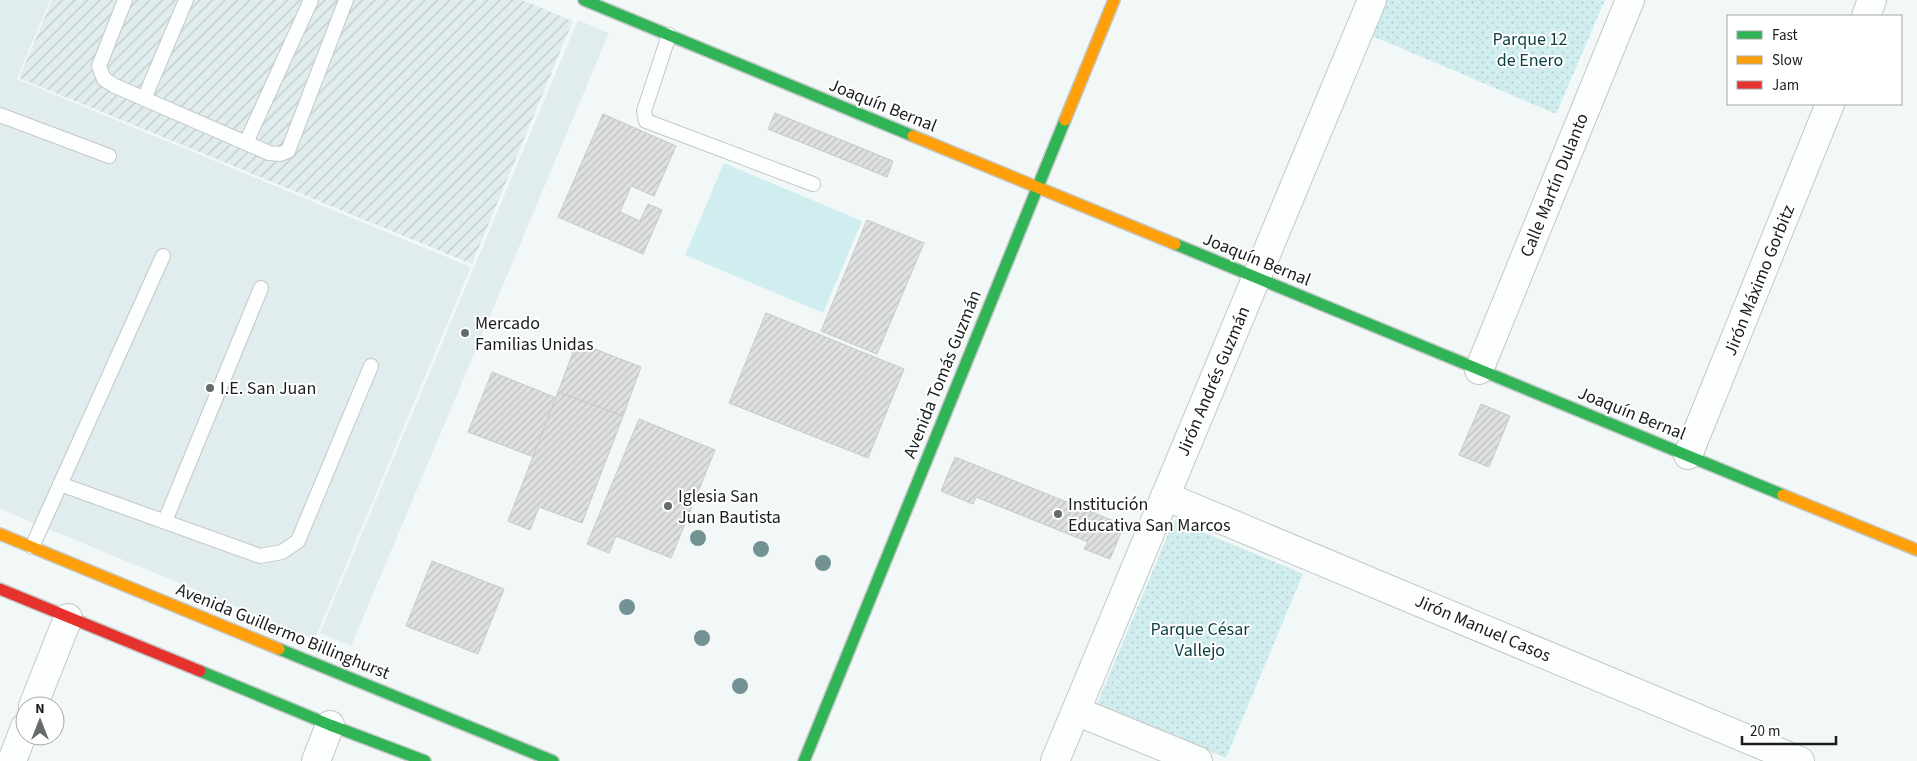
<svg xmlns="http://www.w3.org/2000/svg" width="1917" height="761" font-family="'Source Sans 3',sans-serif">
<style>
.built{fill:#e0eced}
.industrial{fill:url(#industrial-furrows)}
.grass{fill:#d0eeef}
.park{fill:url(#park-dots)}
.building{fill:url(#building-hatch);stroke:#c7c9ca}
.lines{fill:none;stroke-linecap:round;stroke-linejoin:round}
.lane-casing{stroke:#c3c7c7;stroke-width:16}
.street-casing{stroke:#c3c7c7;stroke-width:30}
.fast-casing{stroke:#c3c7c7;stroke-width:14}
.slow-casing{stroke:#c3c7c7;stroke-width:14}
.jam-casing{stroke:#c3c7c7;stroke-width:14}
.path{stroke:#dbdddd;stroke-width:3;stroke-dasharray:1 4;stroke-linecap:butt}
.lane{stroke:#fdfefe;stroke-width:14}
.street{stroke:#fdfefe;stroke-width:28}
.fast{stroke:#30b455;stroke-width:11}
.slow{stroke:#ff9f0a;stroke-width:11}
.jam{stroke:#e5322d;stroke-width:11}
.tree{fill:#739294}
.poi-dot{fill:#656a6a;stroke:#fff;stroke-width:2}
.labels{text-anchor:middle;stroke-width:4;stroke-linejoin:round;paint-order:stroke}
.park-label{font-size:18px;fill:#0b3f42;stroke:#fff}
.street-label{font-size:18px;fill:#191d1d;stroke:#fff}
.poi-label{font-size:18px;fill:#191d1d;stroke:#fff;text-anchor:start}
</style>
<defs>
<pattern id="industrial-furrows" width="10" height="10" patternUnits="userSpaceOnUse" patternTransform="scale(1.25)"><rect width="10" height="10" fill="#e0eced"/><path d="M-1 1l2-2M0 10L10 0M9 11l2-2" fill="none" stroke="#c0cacb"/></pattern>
<pattern id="park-dots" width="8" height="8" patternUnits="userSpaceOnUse" patternTransform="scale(1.25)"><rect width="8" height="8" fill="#d0eeef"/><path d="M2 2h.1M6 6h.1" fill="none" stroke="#b2cccc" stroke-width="1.8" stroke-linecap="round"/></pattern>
<pattern id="building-hatch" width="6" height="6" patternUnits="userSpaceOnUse" patternTransform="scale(1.25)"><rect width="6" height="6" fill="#dfe0e1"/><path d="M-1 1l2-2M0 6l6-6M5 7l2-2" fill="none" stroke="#bfc0c1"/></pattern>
</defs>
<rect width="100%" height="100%" fill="#f2f8f8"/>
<g class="built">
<polygon points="0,0 50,0 17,79 471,267 315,639 0,509"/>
<polygon points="578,20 609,33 351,646 320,633"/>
</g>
<polygon class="industrial" points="52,0 522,0 573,21 472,264 19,78"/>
<polygon class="grass" points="724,163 862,221 823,313 685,255"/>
<g class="park">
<polygon points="1385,0 1605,0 1556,114 1370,35"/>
<polygon points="1174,520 1303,574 1226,758 1097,704"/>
</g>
<g class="building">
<polygon points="775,113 893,161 887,177 768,129"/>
<polygon points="603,114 676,146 654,196 631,186 620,212 640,221 648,204 662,210 643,254 558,217"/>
<polygon points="867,220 924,243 877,354 821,331"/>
<polygon points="766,313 904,369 868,458 729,403"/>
<polygon points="577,342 641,367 623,416 558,392"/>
<polygon points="492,372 557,398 534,457 468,432"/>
<polygon points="558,392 623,416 582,523 539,507 530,530 508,521"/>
<polygon points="1481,404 1510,416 1489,467 1459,455"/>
<polygon points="639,419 715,450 671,558 616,536 609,553 587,544"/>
<polygon points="955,457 1124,525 1110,559 1084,549 1088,542 976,497 973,504 941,491"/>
<polygon points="432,561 504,589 478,654 406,626"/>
</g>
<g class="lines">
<g class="lane-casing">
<g id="lane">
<polyline points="125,0 99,66 104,79 115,86 269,153 280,154 288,151 346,0"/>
<polyline points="669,35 644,111 646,121 813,184"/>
<polyline points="144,99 186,0"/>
<polyline points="0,115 109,156"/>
<polyline points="246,143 311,0"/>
<polyline points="60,484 260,556 282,552 298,541 371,366"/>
<polyline points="165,521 261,288"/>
<polyline points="32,547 163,256"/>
</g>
</g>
<g class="street-casing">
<g id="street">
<polyline points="1866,16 1872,0"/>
<polyline points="1479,370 1630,0"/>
<polyline points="1688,455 1830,104"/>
<polyline points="1165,496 1800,761"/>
<polyline points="33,706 68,618"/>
<polyline points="1076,711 1198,761"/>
<polyline points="12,761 25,727"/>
<polyline points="316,761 330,725"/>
<polyline points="1055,761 1372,0"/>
</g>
</g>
<g class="fast-casing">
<g id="fast">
<polyline points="584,0 913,136"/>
<polyline points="1175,244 1783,495"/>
<polyline points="279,649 553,761"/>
<polyline points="200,671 330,725 425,761"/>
<polyline points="804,761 1065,120"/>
</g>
</g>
<g class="slow-casing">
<g id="slow">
<polyline points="1065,120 1114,0"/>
<polyline points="913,136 1175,244"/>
<polyline points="1783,495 1917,550"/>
<polyline points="0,534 279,649"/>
</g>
</g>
<g class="jam-casing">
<polyline id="jam" points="0,589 200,671"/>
</g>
<g class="path">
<polyline points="1481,0 1487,8 1500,13 1514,9 1521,0"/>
<polyline points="1524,0 1589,26"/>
<polyline points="1511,10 1553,106"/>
<polyline points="1394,25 1477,0"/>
<polyline points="1389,39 1553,109"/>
<polyline points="1467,72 1493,12"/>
<polygon points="1177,523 1296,572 1220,753 1101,704"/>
<polyline points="1180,541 1194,620"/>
<circle cx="1196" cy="636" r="17"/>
<polyline points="1208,624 1285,578"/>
<polyline points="1197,653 1216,738"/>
<polyline points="1117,692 1181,645"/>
</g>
<use href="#lane" class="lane"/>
<use href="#street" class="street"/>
<use href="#fast" class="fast"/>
<use href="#slow" class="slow"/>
<use href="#jam" class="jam"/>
</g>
<g class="tree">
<circle cx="698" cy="538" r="8"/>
<circle cx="761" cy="549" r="8"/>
<circle cx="823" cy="563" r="8"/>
<circle cx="627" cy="607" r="8"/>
<circle cx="702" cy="638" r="8"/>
<circle cx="740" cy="686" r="8"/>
</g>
<g class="poi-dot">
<circle cx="465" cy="333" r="5"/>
<circle cx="210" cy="388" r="5"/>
<circle cx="668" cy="506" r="5"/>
<circle cx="1058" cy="514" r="5"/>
</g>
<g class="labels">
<g class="park-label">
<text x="1530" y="45">Parque 12<tspan x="1530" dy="21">de Enero</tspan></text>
<text x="1200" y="635">Parque César<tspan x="1200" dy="21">Vallejo</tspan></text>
</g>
<g class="street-label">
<text transform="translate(883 105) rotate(22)" y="6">Joaquín Bernal</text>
<text transform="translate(1554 185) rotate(-68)" y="6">Calle Martín Dulanto</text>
<text transform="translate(1257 259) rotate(22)" y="6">Joaquín Bernal</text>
<text transform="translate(1759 280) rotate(-68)" y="6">Jirón Máximo Gorbitz</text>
<text transform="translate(942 374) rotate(-68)" y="6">Avenida Tomás Guzmán</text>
<text transform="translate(1213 381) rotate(-67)" y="6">Jirón Andrés Guzmán</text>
<text transform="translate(1632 413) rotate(22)" y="6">Joaquín Bernal</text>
<text transform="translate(1483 628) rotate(23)" y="6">Jirón Manuel Casos</text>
<text transform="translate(283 631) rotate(22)" y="6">Avenida Guillermo Billinghurst</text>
</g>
<g class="poi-label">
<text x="475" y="329">Mercado<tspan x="475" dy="21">Familias Unidas</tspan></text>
<text x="220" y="394">I.E. San Juan</text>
<text x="678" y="502">Iglesia San<tspan x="678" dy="21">Juan Bautista</tspan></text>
<text x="1068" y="510">Institución<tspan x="1068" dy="21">Educativa San Marcos</tspan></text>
</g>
</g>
<rect x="1727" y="15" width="175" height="90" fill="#ffffff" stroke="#a3a5a5"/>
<rect x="1737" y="31" width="25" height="8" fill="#30b455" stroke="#a3a5a5"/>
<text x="1772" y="40" font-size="15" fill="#191d1d">Fast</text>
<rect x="1737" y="56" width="25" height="8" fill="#ff9f0a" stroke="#a3a5a5"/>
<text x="1772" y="65" font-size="15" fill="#191d1d">Slow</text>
<rect x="1737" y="81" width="25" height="8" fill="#e5322d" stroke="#a3a5a5"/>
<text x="1772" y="90" font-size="15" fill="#191d1d">Jam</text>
<g transform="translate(40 721)"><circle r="24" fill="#ffffff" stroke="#a3a5a5"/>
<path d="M0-4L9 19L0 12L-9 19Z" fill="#656a6a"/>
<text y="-8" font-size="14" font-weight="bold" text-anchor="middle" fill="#191d1d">N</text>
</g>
<path d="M1742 736v8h94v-8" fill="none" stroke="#191d1d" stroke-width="2.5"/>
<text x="1750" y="736" font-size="15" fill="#191d1d" stroke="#ffffff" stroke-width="4" paint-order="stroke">20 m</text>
</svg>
